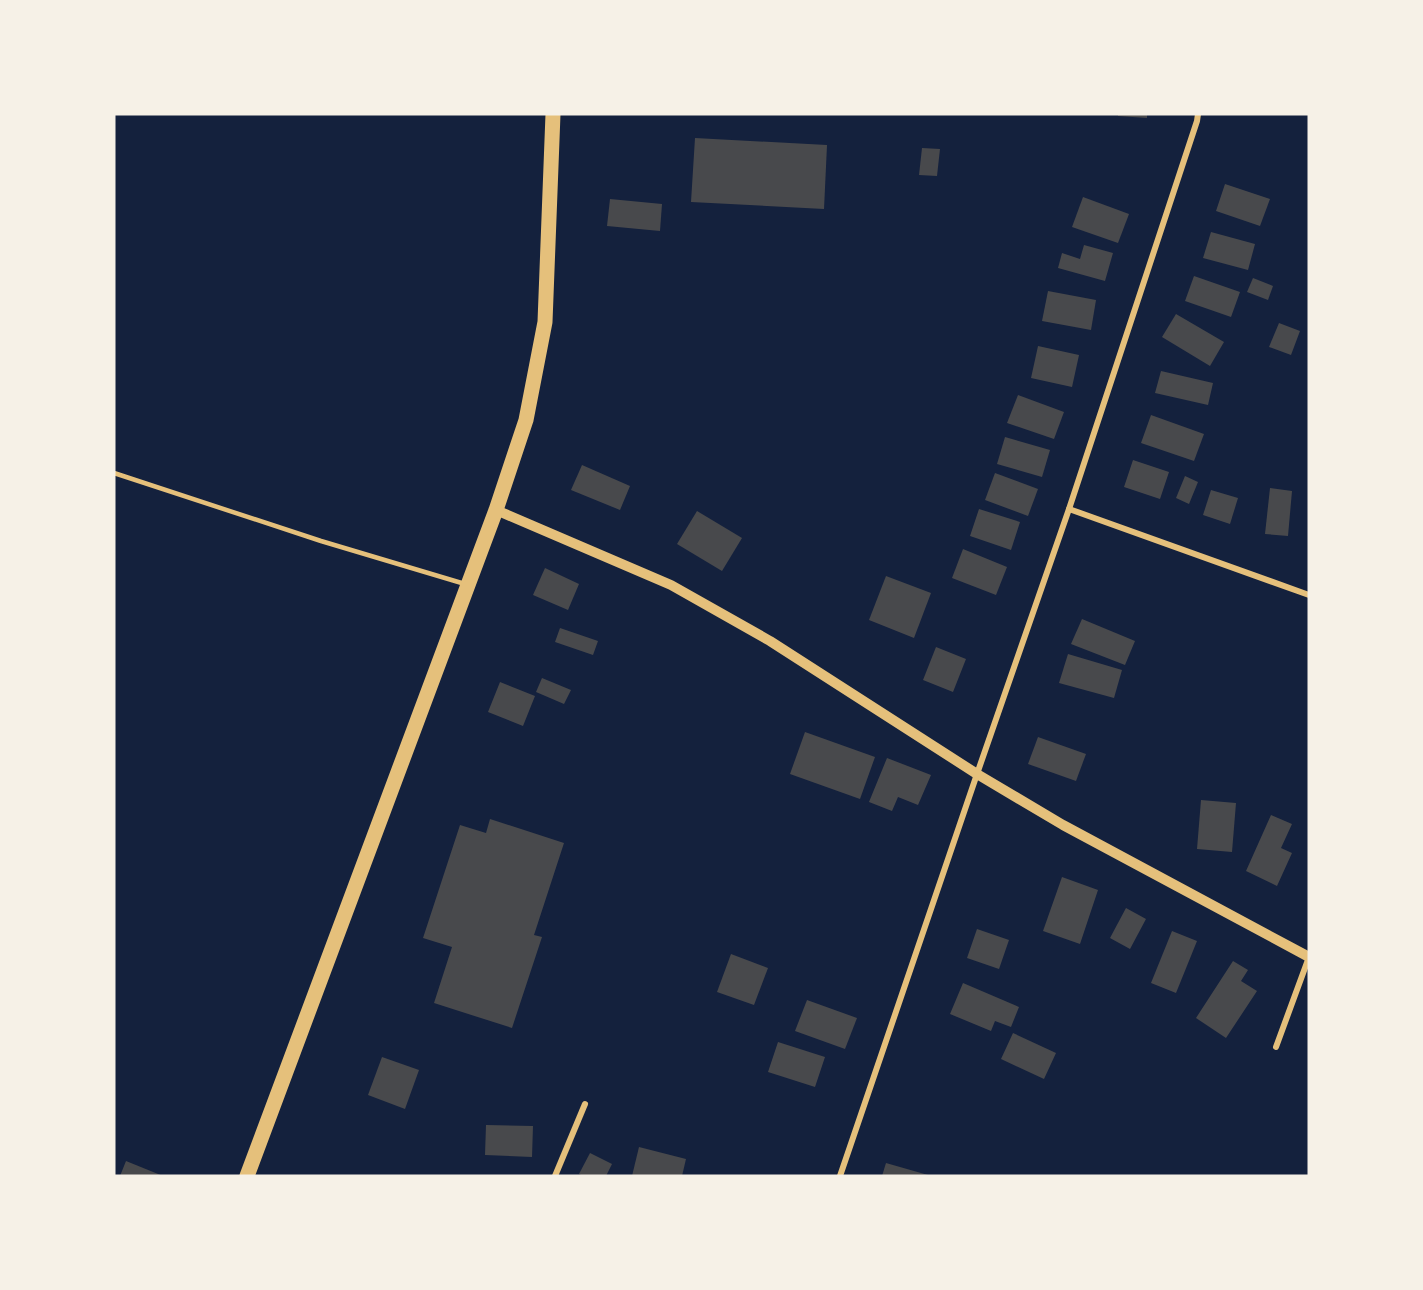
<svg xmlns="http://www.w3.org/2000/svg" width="1423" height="1290" font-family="'Noto Sans',sans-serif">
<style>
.building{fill:#48494c}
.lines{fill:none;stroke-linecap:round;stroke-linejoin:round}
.service{stroke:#e5c07b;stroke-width:4.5}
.minor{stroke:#e5c07b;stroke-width:6}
.tertiary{stroke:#e5c07b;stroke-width:10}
.primary{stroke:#e5c07b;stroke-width:15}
</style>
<rect width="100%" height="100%" fill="#14213d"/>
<g class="building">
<polygon points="1118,114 1147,114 1147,118 1118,116"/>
<polygon points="695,138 827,145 824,209 691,202"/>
<polygon points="922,148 940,149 937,176 919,175"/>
<polygon points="1225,184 1270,199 1260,226 1216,211"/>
<polygon points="1083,197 1129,214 1118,243 1072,227"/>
<polygon points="610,199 662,204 660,231 607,226"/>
<polygon points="1211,232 1255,244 1248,270 1203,258"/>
<polygon points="1084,245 1113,253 1105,281 1058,268 1062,253 1080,259"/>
<polygon points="1194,276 1240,292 1231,317 1185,301"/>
<polygon points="1253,278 1273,286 1268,300 1247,292"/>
<polygon points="1048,291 1096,300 1091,330 1042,321"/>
<polygon points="1176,314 1224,342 1210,366 1162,337"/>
<polygon points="1279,323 1300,331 1291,355 1269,347"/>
<polygon points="1038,346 1079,355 1072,387 1031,378"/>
<polygon points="1161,371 1213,383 1208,405 1155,393"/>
<polygon points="1018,395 1064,412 1054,439 1007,423"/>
<polygon points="1151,415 1204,434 1194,461 1141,443"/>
<polygon points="1005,437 1050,450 1042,477 997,464"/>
<polygon points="1133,460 1169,472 1160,499 1124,487"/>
<polygon points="582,465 630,486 620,510 571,490"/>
<polygon points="995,473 1038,489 1028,516 985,500"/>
<polygon points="1185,476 1198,482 1189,504 1176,498"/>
<polygon points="1270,488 1292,491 1288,536 1265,534"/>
<polygon points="1211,490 1238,498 1230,524 1203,515"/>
<polygon points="979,509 1020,522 1011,550 970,536"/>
<polygon points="697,511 742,538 722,571 677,544"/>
<polygon points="963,549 1007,567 996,595 952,578"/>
<polygon points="545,568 579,584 568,610 533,595"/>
<polygon points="886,576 931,593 914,638 869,620"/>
<polygon points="1082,619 1135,641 1125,665 1071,644"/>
<polygon points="560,628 598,641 593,655 555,642"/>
<polygon points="936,647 966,659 953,692 923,680"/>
<polygon points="1068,654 1122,670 1114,698 1059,683"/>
<polygon points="542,678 571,690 564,704 536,692"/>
<polygon points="500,682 535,696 523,726 488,712"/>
<polygon points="805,732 875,757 860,799 790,774"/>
<polygon points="1038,737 1086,754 1076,781 1028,764"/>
<polygon points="887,758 931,775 918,805 898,797 892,811 869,802"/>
<polygon points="1201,800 1236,803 1232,852 1197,849"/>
<polygon points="1271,815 1292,824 1281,848 1292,853 1277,886 1246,871"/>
<polygon points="490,819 564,843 534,935 542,937 512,1028 434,1003 452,947 423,938 460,825 486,833"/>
<polygon points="1062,877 1098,890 1080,944 1043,931"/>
<polygon points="1126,908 1146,919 1130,949 1110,938"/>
<polygon points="977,929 1009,940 999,969 967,958"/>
<polygon points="1172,931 1197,941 1176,993 1151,983"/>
<polygon points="731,954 768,968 754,1005 717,992"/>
<polygon points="1233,961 1248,970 1241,981 1257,991 1226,1038 1196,1018"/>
<polygon points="963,983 1019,1007 1011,1027 995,1021 991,1031 950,1014"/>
<polygon points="807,1000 857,1018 845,1049 795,1031"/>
<polygon points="1013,1033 1056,1053 1044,1079 1001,1059"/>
<polygon points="778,1042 825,1057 815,1087 768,1072"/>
<polygon points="382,1057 419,1070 405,1109 368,1095"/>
<polygon points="486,1125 533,1126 532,1157 485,1155"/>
<polygon points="639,1147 686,1159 682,1176 632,1176"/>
<polygon points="590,1153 612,1164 606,1176 583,1176 579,1174"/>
<polygon points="126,1161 163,1176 120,1176"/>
<polygon points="886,1163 928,1175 928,1176 882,1176"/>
</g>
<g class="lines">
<polyline class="service" points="114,473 321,541 465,584"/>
<g class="minor">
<polyline points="1069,509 1309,595"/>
<polyline points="1276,1047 1309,957"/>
<polyline points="555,1176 585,1104"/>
<polyline points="840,1176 977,774 1069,509 1197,121 1198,114"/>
</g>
<polyline class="tertiary" points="496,510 671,585 770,641 977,774 1063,825 1309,957"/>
<polyline class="primary" points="247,1176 496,510 526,420 545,322 553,114"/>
</g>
<rect width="1423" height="1290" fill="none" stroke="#f6f1e7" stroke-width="231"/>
</svg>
